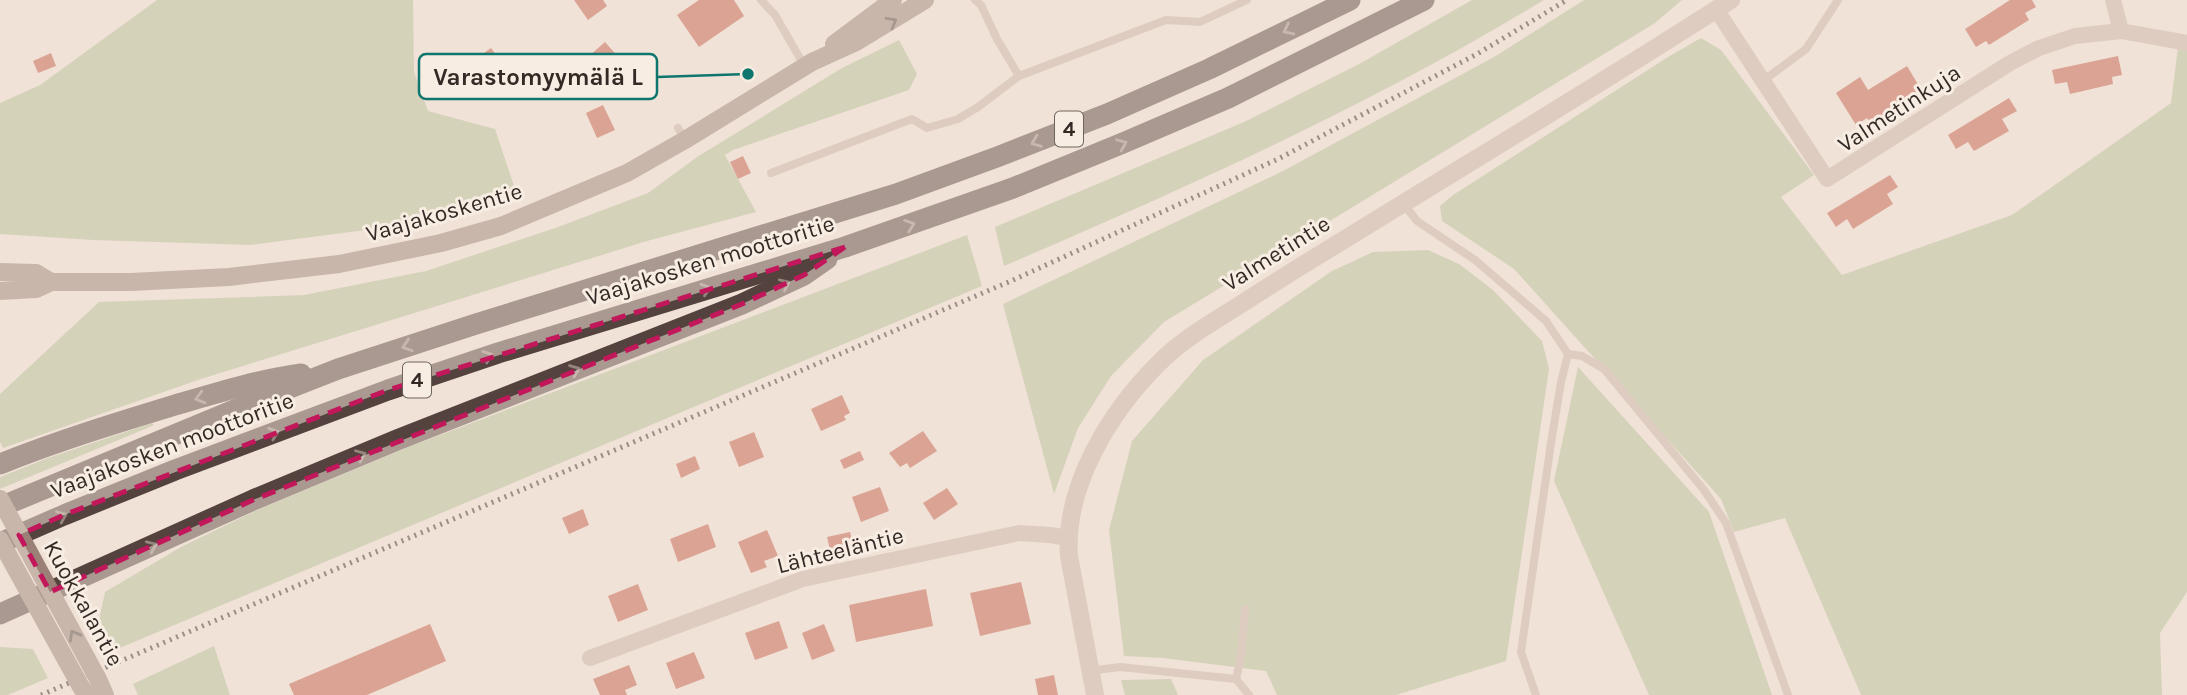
<svg xmlns="http://www.w3.org/2000/svg" width="2187" height="695" font-family="Karla,sans-serif">
<style>
.green{fill:#b4be98}
.building{fill:#c15844}
.lines{fill:none;stroke-linecap:round;stroke-linejoin:round}
.service{stroke:#c7b1a4;stroke-width:8}
.minor{stroke:#c7b1a4;stroke-width:16}
.tertiary{stroke:#c7b1a4;stroke-width:18}
.secondary{stroke:#9a8076;stroke-width:18}
.motorway{stroke:#53423d;stroke-width:21}
.rail{stroke:#332925;stroke-width:5;stroke-dasharray:2 5;stroke-linecap:butt}
.secondary-bridge{stroke:#9a8076;stroke-width:18}
.oneway{stroke:#4d3f39}
.oneway2{stroke:#95867f}
.marked{fill:none;stroke:#c2185b;stroke-width:5;stroke-dasharray:14 9;stroke-linejoin:round}
.labels{text-anchor:middle;stroke-width:6;stroke-linejoin:round;paint-order:stroke}
.shield{fill:#f8ede3;stroke:#6e645e;stroke-width:2}
.shield-label{font-size:21px;font-weight:bold;fill:#332925}
.street-label{font-size:23px;fill:#332925;stroke:#f8ede3}
.leader{fill:none;stroke:#0f766e;stroke-width:2.5}
.callout-dot{fill:#0f766e;stroke:#f8ede3;stroke-width:2.5}
.callout{fill:#f8ede3;stroke:#0f766e;stroke-width:2.5}
.callout-label{font-size:24px;text-anchor:middle;font-weight:bold;fill:#332925}
</style>
<rect width="100%" height="100%" fill="#f0e2d7"/>
<g class="green">
<polygon points="157,0 413,0 414,72 428,111 495,129 515,189 389,227 250,245 93,240 0,234 0,103 40,85"/>
<path d="M 1472,0 L 1544,0 C 1373,104 1188,187 1004,266 L 995,227 L 1244,122 L 1361,63 Z"/>
<polygon points="1584,0 1682,0 1655,23 1164,322 1111,376 1078,428 1054,494 1003,304 1283,171 1494,57"/>
<polygon points="1701,38 1721,50 1814,175 1781,197 1842,275 2012,215 2171,103 2178,47 2187,49 2187,592 2160,633 2162,695 1861,695 1785,518 1734,532 1721,499 1514,269 1442,221 1440,206 1453,195 1668,57"/>
<polygon points="899,40 917,74 909,90 733,150 725,155 756,212 647,241 201,379 3,448 0,442 0,394 99,302 304,295 426,271 558,227 648,193 697,157 842,68"/>
<polygon points="967,235 982,286 115,650 99,620 105,592 181,547 257,510 411,446"/>
<polygon points="1428,250 1459,264 1493,290 1542,341 1549,369 1506,661 1396,695 1277,695 1266,671 1163,658 1124,656 1109,530 1132,441 1203,360 1332,271 1373,252"/>
<polygon points="1578,367 1709,512 1772,695 1649,695 1554,481"/>
<polygon points="152,423 154,425 145,429 0,489 0,477 48,458"/>
<polygon points="214,646 230,695 138,695 133,684"/>
<polygon points="0,647 33,649 48,678 8,695 0,695"/>
<polygon points="1171,679 1178,695 1125,695 1121,680"/>
</g>
<g class="building">
<polygon points="574,0 603,0 607,6 588,20"/>
<polygon points="699,0 734,0 744,16 699,47 677,15"/>
<polygon points="2010,0 2032,0 2036,7 2025,13 2029,20 1989,45 1986,41 1976,47 1965,29"/>
<polygon points="605,42 621,60 596,82 580,64"/>
<polygon points="491,48 508,71 488,85 484,79 467,92 454,74"/>
<polygon points="51,53 56,66 38,73 33,61"/>
<polygon points="2118,56 2122,75 2112,77 2113,84 2070,94 2067,82 2055,84 2052,70"/>
<polygon points="1907,66 1922,91 1871,123 1867,118 1856,125 1836,93 1860,77 1868,90"/>
<polygon points="2009,98 2017,111 2002,119 2009,131 1974,151 1968,142 1956,149 1948,135"/>
<polygon points="603,105 615,130 597,138 586,113"/>
<polygon points="743,156 751,173 738,179 730,162"/>
<polygon points="1890,175 1898,187 1887,194 1893,204 1853,229 1847,219 1836,227 1827,213"/>
<polygon points="842,395 850,413 844,416 846,420 821,431 811,409"/>
<polygon points="923,431 937,451 910,468 907,463 900,467 889,453"/>
<polygon points="754,432 764,457 739,467 729,442"/>
<polygon points="860,451 864,460 844,469 840,460"/>
<polygon points="695,456 700,469 681,478 676,464"/>
<polygon points="880,487 889,511 861,522 852,497"/>
<polygon points="947,488 958,504 934,520 923,503"/>
<polygon points="583,509 589,525 569,534 562,518"/>
<polygon points="708,524 716,547 678,562 670,539"/>
<polygon points="767,530 778,556 764,561 767,567 751,573 738,542"/>
<polygon points="850,532 855,552 832,558 827,537"/>
<polygon points="1021,582 1031,624 980,636 970,593"/>
<polygon points="638,584 648,610 618,622 608,596"/>
<polygon points="926,589 933,626 856,642 849,605"/>
<polygon points="779,621 788,648 755,660 745,633"/>
<polygon points="430,624 446,661 367,695 294,695 289,684"/>
<polygon points="824,624 835,651 812,660 802,633"/>
<polygon points="694,652 705,678 676,689 666,663"/>
<polygon points="629,665 637,685 625,690 627,695 600,695 593,679"/>
<polygon points="1054,675 1058,695 1038,695 1035,679"/>
</g>
<g class="lines">
<g class="service">
<polyline points="761,0 775,15 805,67"/>
<polyline points="975,0 981,5 997,39 1019,76 1166,20 1200,22 1247,0"/>
<polyline points="1764,80 1806,49 1838,0"/>
<polyline points="678,128 685,140"/>
<polyline points="771,173 912,119 927,128 958,119 978,107 1019,76"/>
<polyline points="1403,203 1417,221 1475,260 1546,321 1568,354 1582,356 1604,369 1704,490 1726,523 1788,695"/>
<polyline points="1089,671 1120,667 1236,679 1249,695"/>
<polyline points="1236,679 1241,657 1245,609"/>
<polyline points="1536,695 1521,652 1551,443 1561,382 1568,354"/>
</g>
<g class="minor">
<polyline points="2113,0 2121,31"/>
<polyline points="1716,9 1827,179 2010,63 2039,48 2075,36 2121,31 2187,43"/>
<polyline points="590,658 803,579 1019,533 1050,535 1068,538"/>
</g>
<path class="tertiary" d="M 1095,695 L 1069,556 C 1064,486 1110,412 1158,364 C 1180,341 1208,325 1235,308 C 1272,284 1309,261 1347,238 C 1475,159 1604,82 1731,0"/>
<g class="secondary">
<polyline points="834,44 893,0"/>
<polyline points="0,272 36,273 51,282"/>
<polyline points="0,291 36,289 51,282 131,282 229,277 339,264 441,243 501,226 627,173 685,140 812,62 856,42 925,0"/>
</g>
<g class="motorway">
<path d="M 0,464 C 57,441 116,423 175,405 C 216,393 258,380 301,374"/>
<polyline points="0,507 249,404 338,369 476,324 896,194 997,157 1107,114 1209,69 1350,0"/>
<polyline points="0,543 64,515 175,470 388,390 498,353 845,247 1013,188 1123,143 1228,98 1424,0"/>
<polyline points="0,614 253,500 397,440 742,304 804,275 827,259"/>
</g>
<polyline class="rail" points="41,695 1011,281 1278,159 1477,54 1567,0"/>
<g class="secondary-bridge">
<polyline points="0,499 98,679 105,695"/>
<polyline points="0,540 81,687 87,695"/>
</g>
</g>
<defs><path id="oneway-chevron" d="M-2-3.5L2.5 0L-2 3.5" fill="none" stroke-width="1.6" stroke-linecap="round" stroke-linejoin="round" transform="scale(1.75)"/></defs>
<g class="oneway">
<use href="#oneway-chevron" transform="translate(892 22) rotate(-30)"/>
<use href="#oneway-chevron" transform="translate(74 635) rotate(-119)"/>
</g>
<g class="oneway2">
<use href="#oneway-chevron" transform="translate(1288 30) rotate(154)"/>
<use href="#oneway-chevron" transform="translate(1036 142) rotate(159)"/>
<use href="#oneway-chevron" transform="translate(1122 144) rotate(-23)"/>
<use href="#oneway-chevron" transform="translate(910 225) rotate(-19)"/>
<use href="#oneway-chevron" transform="translate(785 284) rotate(-25)"/>
<use href="#oneway-chevron" transform="translate(706 289) rotate(-17)"/>
<use href="#oneway-chevron" transform="translate(407 346) rotate(162)"/>
<use href="#oneway-chevron" transform="translate(488 356) rotate(-19)"/>
<use href="#oneway-chevron" transform="translate(575 370) rotate(-21)"/>
<use href="#oneway-chevron" transform="translate(200 398) rotate(164)"/>
<use href="#oneway-chevron" transform="translate(274 433) rotate(-20)"/>
<use href="#oneway-chevron" transform="translate(361 455) rotate(-23)"/>
<use href="#oneway-chevron" transform="translate(62 516) rotate(-23)"/>
<use href="#oneway-chevron" transform="translate(152 546) rotate(-24)"/>
</g>
<path d="M0 0H2187V695H0ZM 845,247 L 804,275 L 742,304 L 253,500 L 50,592 L 19,535 L 64,515 L 388,390 Z" fill="#f0e2d7" fill-opacity=".55" fill-rule="evenodd"/>
<path class="marked" d="M 845,247 L 804,275 L 742,304 L 253,500 L 50,592 L 19,535 L 64,515 L 388,390 Z"/>
<g class="labels">
<g class="shield">
<rect x="1055" y="111.5" width="28" height="35" rx="5"/>
<rect x="403" y="362.5" width="28" height="35" rx="5"/>
</g>
<g class="shield-label">
<text x="1069" y="136">4</text>
<text x="417" y="387">4</text>
</g>
<g class="street-label">
<text transform="translate(1899 108) rotate(-33)" y="8">Valmetinkuja</text>
<text transform="translate(444 212) rotate(-16)" y="8">Vaajakoskentie</text>
<text transform="translate(1276 253) rotate(-32)" y="8">Valmetintie</text>
<text transform="translate(710 260) rotate(-17)" y="8">Vaajakosken moottoritie</text>
<text transform="translate(172 445) rotate(-21)" y="8">Vaajakosken moottoritie</text>
<text transform="translate(840 550) rotate(-14)" y="8">Lähteeläntie</text>
<text transform="translate(84 603) rotate(61)" y="8">Kuokkalantie</text>
</g>
</g>
<path class="leader" d="M748 74L657 77"/>
<circle class="callout-dot" cx="748" cy="74" r="7"/>
<rect class="callout" x="419" y="54" width="238" height="45" rx="7"/>
<g class="callout-label">
<text x="538" y="85">Varastomyymälä L</text>
</g>
</svg>
